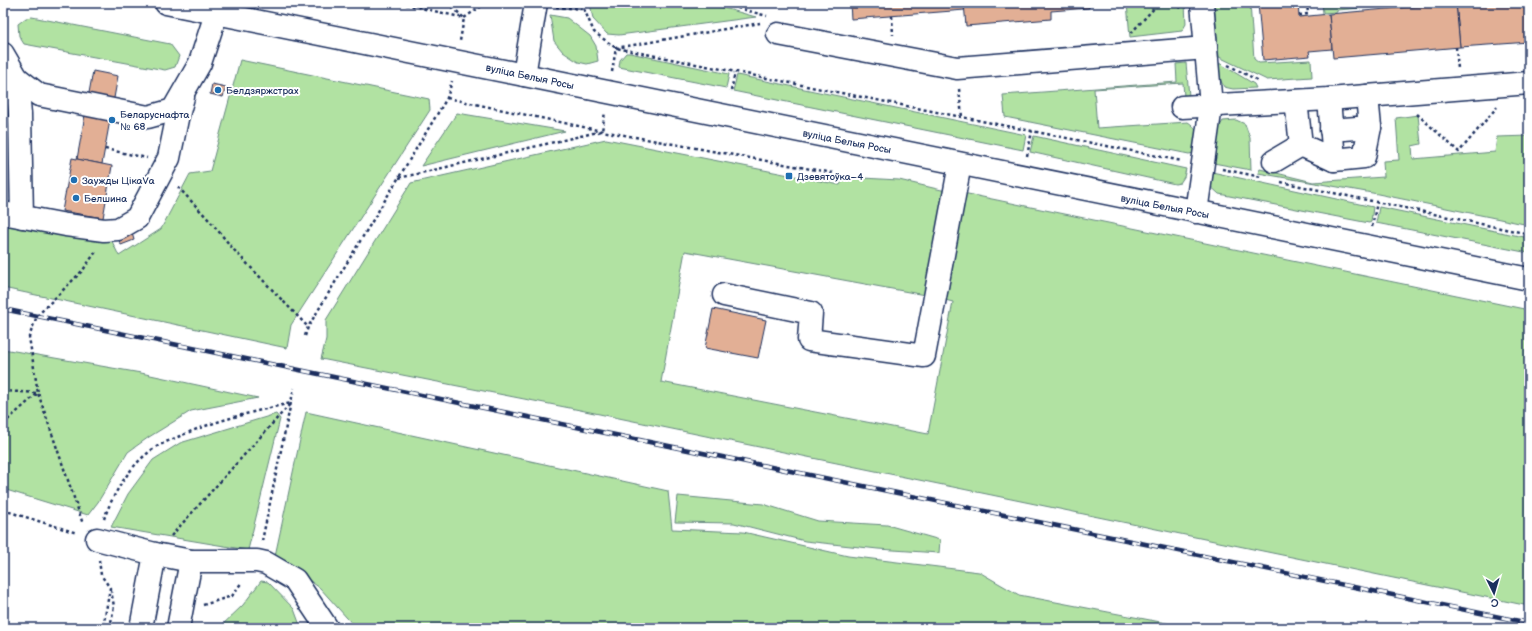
<svg xmlns="http://www.w3.org/2000/svg" width="1532" height="631" font-family="'Balsamiq Sans',sans-serif">
<style>
.green{fill:#b1e2a2;stroke:#668880}
.building{fill:#e2af95;stroke:#1b2f5e}
.lines{fill:none;stroke-linecap:round;stroke-linejoin:round}
.minor-casing{stroke:#1b2f5e;stroke-width:25}
.major-casing{stroke:#1b2f5e;stroke-width:25}
.path{stroke:#1b2f5e;stroke-width:2.5;stroke-dasharray:3 3;stroke-linecap:butt}
.minor{stroke:#fff;stroke-width:22}
.major{stroke:#fff;stroke-width:22}
.rail-casing{stroke:#1b2f5e;stroke-width:4.5}
.rail{stroke:#fff;stroke-width:3;stroke-dasharray:9;stroke-linecap:butt}
.poi-dot{fill:#1f6fb2;stroke:#fff;stroke-width:1.5}
.labels{text-anchor:middle;stroke-width:4;stroke-linejoin:round;paint-order:stroke}
.street-label{font-size:10px;fill:#1b2f5e;stroke:#fff}
.poi-label{font-size:10px;fill:#1b2f5e;stroke:#fff;text-anchor:start}
</style>
<rect width="100%" height="100%" fill="#fff"/>
<filter id="ink" filterUnits="userSpaceOnUse"><feTurbulence type="fractalNoise" baseFrequency=".025" numOctaves="2"/><feDisplacementMap in="SourceGraphic" scale="8" xChannelSelector="R" yChannelSelector="G"/><feConvolveMatrix kernelMatrix="1 2 1 2 8 2 1 2 1" color-interpolation-filters="sRGB"/></filter>
<g filter="url(#ink)">
<g class="green">
<polygon points="590,3 706,3 756,17 619,35 607,34 593,19"/>
<polygon points="1127,3 1185,3 1186,24 1182,31 1130,37"/>
<polygon points="1214,3 1250,3 1254,59 1259,63 1311,60 1312,77 1267,80 1219,57"/>
<polygon points="1322,3 1419,3 1337,10 1337,12 1323,13"/>
<polygon points="550,15 567,18 590,36 596,46 598,61 587,64 578,62 563,52 554,41"/>
<polygon points="32,17 170,44 179,56 175,67 165,70 24,44 19,36 18,24 26,18"/>
<polygon points="626,53 630,53 729,74 726,88 619,67 620,60"/>
<polygon points="240,60 429,99 430,110 291,325 287,348 3,288 3,219 110,237 119,256 161,229 190,174 210,171"/>
<path d="M 1186,63 L 1189,96 L 1184,97 L 1183,83 L 1094,89 L 1097,128 L 1188,122 C 1201,130 1196,139 1194,153 L 1189,154 L 1005,117 L 1003,95 L 1177,82 L 1176,64 Z"/>
<polygon points="1219,63 1254,84 1256,88 1233,89 1224,87 1220,79"/>
<polygon points="737,75 1026,135 1023,150 733,91"/>
<polygon points="457,113 565,131 421,166"/>
<polygon points="1418,115 1421,144 1412,146 1413,159 1495,152 1497,137 1529,136 1529,225 1378,194 1258,173 1260,169 1313,182 1384,177 1383,161 1399,160 1396,118"/>
<polygon points="1236,120 1245,124 1250,138 1251,170 1208,162 1216,132 1223,121"/>
<polygon points="1034,136 1186,169 1184,177 1180,183 1175,184 1030,152"/>
<polygon points="606,139 840,185 844,177 899,180 946,191 925,295 685,251 661,382 928,434 953,302 941,299 963,193 1529,310 1529,606 580,410 321,359 326,339 326,320 411,183"/>
<polygon points="1212,172 1373,207 1371,222 1369,223 1219,194 1208,184"/>
<polygon points="1379,207 1529,238 1529,253 1376,223"/>
<polygon points="3,349 141,373 258,398 191,411 149,437 128,452 98,502 88,515 3,489"/>
<polygon points="306,412 668,491 672,529 743,532 848,556 979,572 1019,595 1192,628 356,628 320,588 275,556"/>
<polygon points="276,414 280,419 248,550 111,527 128,494 153,460 180,443"/>
<polygon points="678,496 763,504 818,521 887,525 940,540 939,553 878,549 805,541 734,523 675,522"/>
<polygon points="261,581 268,582 294,609 301,628 219,628 243,605"/>
</g>
<g class="building">
<polygon points="850,3 964,3 965,10 851,19"/>
<polygon points="964,3 1089,3 1089,8 1051,11 1051,19 966,26"/>
<polygon points="1258,3 1298,3 1299,17 1329,14 1332,49 1309,51 1310,56 1263,60"/>
<polygon points="1456,3 1529,3 1529,42 1460,47"/>
<polygon points="1456,3 1460,47 1333,58 1329,14"/>
<polygon points="93,71 118,76 102,164 77,159"/>
<polygon points="212,84 226,87 223,97 210,94"/>
<polygon points="72,158 112,166 103,218 62,211"/>
<polygon points="132,233 134,240 121,245 118,238"/>
<polygon points="713,309 766,320 758,358 705,348"/>
</g>
<g class="lines">
<g class="minor-casing">
<g id="minor">
<polyline points="778,34 957,68 1206,48"/>
<polyline points="3,54 17,78 39,95 148,117 173,110 200,63 216,14"/>
<polyline points="524,75 536,3"/>
<polyline points="17,78 20,115 22,217"/>
<polyline points="1329,99 1334,160 1364,157 1370,127 1367,96"/>
<polyline points="1296,101 1301,145 1334,160"/>
<polyline points="1182,107 1329,99 1529,83"/>
<polyline points="1331,130 1370,127"/>
<polyline points="1274,161 1301,145"/>
<polyline points="1196,212 1211,106 1202,3"/>
<polyline points="3,213 66,225 104,230 118,229 137,218 169,158 177,119 183,97"/>
<polyline points="724,295 811,313 809,340 924,356 960,164"/>
<polyline points="97,539 155,554 191,561 257,561 266,563 295,580 327,628"/>
<polyline points="141,628 155,554"/>
<polyline points="178,628 191,561"/>
</g>
</g>
<g class="major-casing">
<polyline id="major" points="166,3 524,75 1529,279"/>
</g>
<g class="path">
<polyline points="400,3 464,18 486,3 515,5"/>
<polyline points="448,3 464,18 460,41"/>
<polyline points="584,3 584,9 594,32 616,48 1182,161"/>
<polyline points="720,3 767,16"/>
<polyline points="1175,3 1181,8"/>
<polyline points="556,7 584,9"/>
<polyline points="1299,15 1308,14 1307,3"/>
<polyline points="892,16 893,35"/>
<polyline points="1131,33 1159,3"/>
<polyline points="1456,47 1458,69"/>
<polyline points="1228,65 1259,81"/>
<polyline points="612,72 616,48 760,23"/>
<polyline points="959,89 962,117"/>
<polyline points="731,91 735,72"/>
<polyline points="447,98 602,131 833,173"/>
<polyline points="1417,114 1459,152 1497,107"/>
<polyline points="105,149 147,158"/>
<polyline points="1027,156 1032,131"/>
<polyline points="1222,169 1261,177"/>
<polyline points="399,178 602,131 605,112"/>
<polyline points="1281,182 1529,234"/>
<polyline points="178,187 210,221 234,250 308,327"/>
<polyline points="1372,227 1377,202"/>
<polyline points="305,336 308,327 447,98 452,81"/>
<polyline points="3,391 38,393 83,524"/>
<polyline points="3,424 38,393 29,337 37,316 83,270 97,250"/>
<polyline points="3,510 77,533"/>
<path d="M 104,519 C 113,493 133,460 158,446 C 165,442 173,439 180,436 C 216,420 253,412 291,403"/>
<polyline points="171,536 291,403"/>
<polyline points="262,541 294,388"/>
<polyline points="99,560 101,575 110,588 103,628"/>
<polyline points="203,605 232,596 242,582"/>
<polyline points="110,628 114,606 111,591"/>
</g>
<use href="#minor" class="minor"/>
<use href="#major" class="major"/>
<g class="rail-casing">
<polyline id="rail" points="3,309 1529,623"/>
</g>
<use href="#rail" class="rail"/>
</g>
</g>
<g class="poi-dot">
<circle cx="218" cy="90" r="4"/>
<circle cx="112" cy="120" r="4"/>
<rect x="785" y="172" width="8" height="8" rx="2"/>
<circle cx="74" cy="180" r="4"/>
<circle cx="76" cy="198" r="4"/>
</g>
<g class="labels">
<g class="street-label">
<text transform="translate(530 76) rotate(12)" y="4">вуліца Белыя Росы</text>
<text transform="translate(847 141) rotate(11)" y="4">вуліца Белыя Росы</text>
<text transform="translate(1165 206) rotate(11)" y="4">вуліца Белыя Росы</text>
</g>
<g class="poi-label">
<text x="226" y="94">Белдзяржстрах</text>
<text x="120" y="118">Беларуснафта<tspan x="120" dy="12">№ 68</tspan></text>
<text x="797" y="180">Дзевятоўка–4</text>
<text x="82" y="184">Заужды ЦікаVа</text>
<text x="84" y="202">Белшина</text>
</g>
</g>
<rect width="1532" height="631" fill="none" stroke="#fff" stroke-width="16"/>
<rect x="8" y="8" width="1516" height="615" fill="none" stroke="#1b2f5e" stroke-width="1.5" filter="url(#ink)"/>
<g transform="translate(1494 593) rotate(175)" stroke="#ffffff" stroke-width="3" paint-order="stroke">
<path d="M0-3L7 15L0 10L-7 15Z" fill="#1b2f5e"/>
<text y="-6" font-size="11" font-weight="bold" text-anchor="middle" fill="#1b2f5e">С</text>
</g>
</svg>
